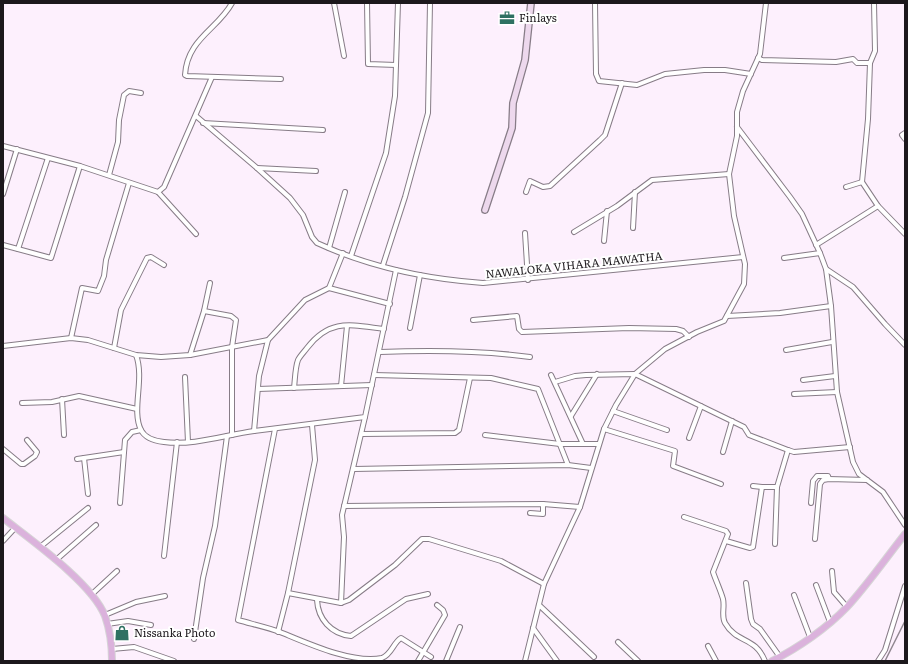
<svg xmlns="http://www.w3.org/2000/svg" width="908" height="664" font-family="Literata,serif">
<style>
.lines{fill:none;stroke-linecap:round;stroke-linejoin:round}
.street-casing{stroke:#877c87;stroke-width:6}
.secondary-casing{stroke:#877c87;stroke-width:8}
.primary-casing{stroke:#d6d5d6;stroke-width:8}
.street{stroke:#fff;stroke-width:4}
.secondary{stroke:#edd8ed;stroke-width:5.5}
.primary{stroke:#dbb2dc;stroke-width:6}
.rail{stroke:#918891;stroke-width:1.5}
.labels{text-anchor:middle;stroke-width:4;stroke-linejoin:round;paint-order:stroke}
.poi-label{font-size:11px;fill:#1c181c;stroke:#fff;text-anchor:start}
.street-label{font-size:11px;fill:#1c181c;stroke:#fff}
</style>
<rect width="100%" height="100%" fill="#fdf0fd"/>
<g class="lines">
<g class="street-casing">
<g id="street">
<path d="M 232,3 C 218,29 187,39 185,75 L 187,76 L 281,79"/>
<polyline points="334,3 344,56"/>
<polyline points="367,3 368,64 396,65"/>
<polyline points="595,3 596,74 599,81 637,85 665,74 704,70 725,70 751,74"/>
<polyline points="874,3 875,51 870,63 868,119 862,182 878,206 905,234"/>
<polyline points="758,58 762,60 836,62 853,59 857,63 870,63"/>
<path d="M 196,116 L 257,168 L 290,198 L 303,215 L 312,237 L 317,243 C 369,267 427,279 483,283 L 743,257"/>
<polyline points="203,123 323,130"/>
<polyline points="737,127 790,197 802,214 820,253 826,269 831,306 837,392 853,462 859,474 883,492 905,525"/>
<polyline points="905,133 902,135 905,139"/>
<polyline points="3,146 80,166 158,192 196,234"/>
<polyline points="257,168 316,171"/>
<polyline points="109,175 118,142 119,120 124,95 129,91 141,93"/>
<polyline points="846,187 862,182"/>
<polyline points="158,192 164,187 212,77"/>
<polyline points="526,192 530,181 543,187 550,186 600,140 605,135 622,83"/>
<polyline points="3,194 17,149"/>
<polyline points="633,228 635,192"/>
<polyline points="574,232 617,206 652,180 729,174"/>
<polyline points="525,233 528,280"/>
<polyline points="604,241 607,211"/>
<polyline points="3,245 51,258 80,166"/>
<polyline points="816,245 878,206"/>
<polyline points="329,248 345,192"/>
<polyline points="18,249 48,158"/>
<polyline points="351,256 386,153 395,96 398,3"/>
<polyline points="784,258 820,253"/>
<polyline points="383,265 405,197 428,113 430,3"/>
<polyline points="826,269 853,287 885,324 905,345"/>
<polyline points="329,288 390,304"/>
<polyline points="204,311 231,316 236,320 232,347 232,435"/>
<polyline points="727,316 780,313 831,306"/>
<polyline points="473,320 517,316 519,329 522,332 629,328 676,329 683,331 689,337"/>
<polyline points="410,328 420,275"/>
<polyline points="71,338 82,288 98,291 104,276 106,260 129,183"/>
<polyline points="3,346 71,338 88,340 136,355 161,357 190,355 268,340 305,300 329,288 343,253"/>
<polyline points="114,348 121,310 147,258 151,257 164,265"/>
<polyline points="786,350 832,342"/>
<path d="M 380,352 C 431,350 479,350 530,357"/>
<path d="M 136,355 C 145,379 131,410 141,430 C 145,438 155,441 164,442 C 193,446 225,435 254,431 C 291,426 328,422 365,417 L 396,270"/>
<polyline points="190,355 204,311 210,283"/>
<polyline points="374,375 491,378 538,389 568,465"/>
<polyline points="551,375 583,444 599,444"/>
<polyline points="185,377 188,442"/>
<polyline points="803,380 835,376"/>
<polyline points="555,382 575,376 586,375 635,374 744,427 749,435 788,450 794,452 850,447"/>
<polyline points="341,386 347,326"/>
<path d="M 294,388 C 295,380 295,368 298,360 C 300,356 304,352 307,348 C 330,318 351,325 384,329"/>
<polyline points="258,389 372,385"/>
<polyline points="794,394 837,392"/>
<polyline points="62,399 64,435"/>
<polyline points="22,403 52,402 79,396 137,409"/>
<polyline points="613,411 667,430"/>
<polyline points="571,416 597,374"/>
<path d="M 275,429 L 238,620 C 252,624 266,627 280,632 C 307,643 352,664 382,658 C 392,654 393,643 401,638 L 431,657"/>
<polyline points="604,429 675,451 673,466 721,484"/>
<polyline points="254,431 259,376 268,340"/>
<polyline points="362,434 455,433 459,430 470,378"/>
<polyline points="485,435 560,444 583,444"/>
<polyline points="689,438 701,406"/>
<polyline points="3,449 21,464 24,464 35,456 37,452 27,440"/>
<polyline points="723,452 732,421"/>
<polyline points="84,458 88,494"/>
<polyline points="77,459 124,452"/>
<polyline points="354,469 568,465 591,468"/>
<polyline points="753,486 762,487"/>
<polyline points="120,503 125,440 132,432 141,430"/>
<polyline points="811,503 813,481 817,476 828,476 829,479"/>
<polyline points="344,506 543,504 580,507"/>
<polyline points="530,513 543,514 543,504"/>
<path d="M 684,517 L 726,531 L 728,534 L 713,572 C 716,581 720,589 723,599 C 725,607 721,616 725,623 C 737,644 755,636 765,661"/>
<polyline points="815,539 820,484 823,480 829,479 867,480"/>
<polyline points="3,541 15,528"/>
<polyline points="726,541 750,548 753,547 762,487 777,487"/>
<polyline points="775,544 777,487 788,450"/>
<polyline points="40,547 88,508"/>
<polyline points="164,556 177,442"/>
<polyline points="56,560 96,525"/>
<polyline points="832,571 834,592 847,607"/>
<polyline points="746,583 751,619 753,624 760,629 780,657"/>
<polyline points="816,585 830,622"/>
<polyline points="288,593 341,603 349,600 395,565 422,539 429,539 501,561 544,584"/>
<polyline points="91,595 117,571"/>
<polyline points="794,595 810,637"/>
<path d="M 317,600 C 318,619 331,634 351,636 L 406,599 L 428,594"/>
<polyline points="341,603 344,537 342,515 365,417"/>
<polyline points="539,605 594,657"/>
<polyline points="105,615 136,602 165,596"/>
<polyline points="107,624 128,621 151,625"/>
<polyline points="533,628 557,661"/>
<polyline points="278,632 288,593 315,460 312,425"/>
<polyline points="194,639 203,578 215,526 227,436"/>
<polyline points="618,642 638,661"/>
<polyline points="708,646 716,661"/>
<polyline points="112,649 134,647 174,661"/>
<polyline points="418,661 445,615 443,610 437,605"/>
<polyline points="446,661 460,627"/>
<polyline points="525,661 544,584 580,507 604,429 616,405 635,374 665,349 697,332 724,321 744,284 745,264 734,216 729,174 737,136 737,112 743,91 760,54 766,3"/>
<polyline points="878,661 885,650 905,586"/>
</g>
</g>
<g class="secondary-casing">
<polyline id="secondary" points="485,210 512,128 513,103 525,60 531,3"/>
</g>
<g class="primary-casing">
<g id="primary">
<path d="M 3,518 C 31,540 92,583 105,616 C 110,630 112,645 112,661"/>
<path d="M 772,661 C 798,648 827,628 847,607 C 868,584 886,558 905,534"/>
</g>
</g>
<use href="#street" class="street"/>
<use href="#secondary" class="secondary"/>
<use href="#primary" class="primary"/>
<polyline class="rail" points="885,661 905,621"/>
</g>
<defs>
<g id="office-bare" transform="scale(1.2)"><path d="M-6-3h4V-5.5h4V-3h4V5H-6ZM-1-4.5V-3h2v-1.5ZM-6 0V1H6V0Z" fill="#2e7162" stroke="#fff" stroke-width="2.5" paint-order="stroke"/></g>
<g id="shop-bare" transform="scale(1.2)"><path d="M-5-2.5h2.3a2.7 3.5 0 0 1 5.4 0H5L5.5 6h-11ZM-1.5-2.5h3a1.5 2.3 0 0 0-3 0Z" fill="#2e7162" stroke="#fff" stroke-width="2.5" paint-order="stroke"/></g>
</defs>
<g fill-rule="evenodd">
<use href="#office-bare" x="507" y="18"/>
<use href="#shop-bare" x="122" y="633"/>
</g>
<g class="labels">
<g class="poi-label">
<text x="519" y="22">Finlays</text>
<text x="134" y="637">Nissanka Photo</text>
</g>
<g class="street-label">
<text transform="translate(574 265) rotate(-6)" y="4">NAWALOKA VIHARA MAWATHA</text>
</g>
</g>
<rect width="908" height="664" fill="none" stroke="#1c181c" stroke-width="8"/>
</svg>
